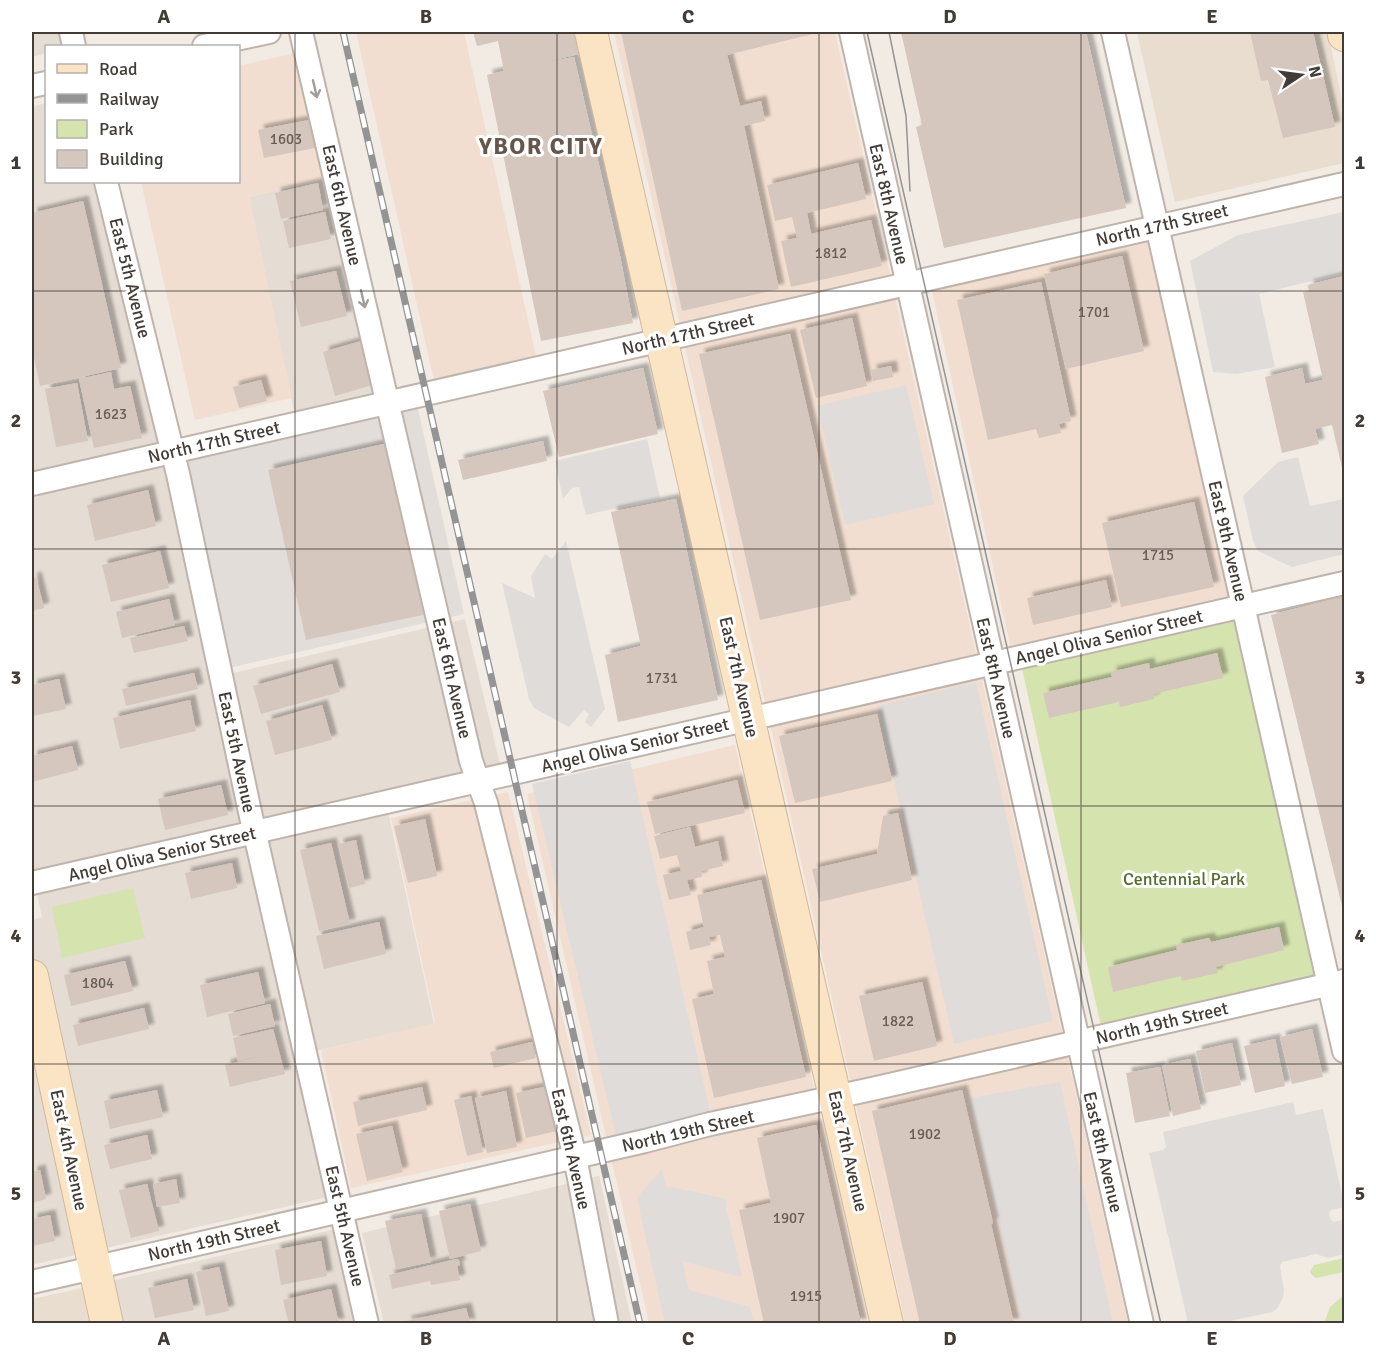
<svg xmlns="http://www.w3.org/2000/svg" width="1376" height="1355" font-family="Signika,sans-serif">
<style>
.residential{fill:#e5dcd3}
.commercial{fill:#f2ded0}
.industrial{fill:#e3ddd9}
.education{fill:#e9ddcf}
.green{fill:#d5e3af}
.parking{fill:#dfdcd9}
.building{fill:#d5c7be;filter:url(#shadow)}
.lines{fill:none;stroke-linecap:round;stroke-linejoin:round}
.street-casing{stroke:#bfb4ab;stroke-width:26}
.secondary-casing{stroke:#d1b899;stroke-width:34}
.street{stroke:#fff;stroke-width:22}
.secondary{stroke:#fbe4c4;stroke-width:32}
.tram{stroke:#949494;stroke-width:1.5}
.rail-casing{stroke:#949494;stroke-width:7}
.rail{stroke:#fff;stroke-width:4.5;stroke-dasharray:14;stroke-linecap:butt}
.oneway{stroke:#a19d9a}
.grid{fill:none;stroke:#433b35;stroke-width:1.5;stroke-opacity:0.55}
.labels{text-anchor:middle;stroke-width:6;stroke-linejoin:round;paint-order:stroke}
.number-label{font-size:15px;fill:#685e57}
.street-label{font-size:18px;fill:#433b35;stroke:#fff}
.park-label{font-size:18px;fill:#52702c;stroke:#fff}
.district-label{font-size:24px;font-weight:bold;letter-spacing:1.5px;fill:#65574c;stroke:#fff}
.neatline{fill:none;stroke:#433b35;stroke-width:2}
.grid-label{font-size:20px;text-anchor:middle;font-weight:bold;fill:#433b35}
</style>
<defs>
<filter id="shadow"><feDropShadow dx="5.5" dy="-5.5" stdDeviation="1.5" flood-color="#0004"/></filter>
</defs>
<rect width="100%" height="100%" fill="#f1ebe4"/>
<g class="residential">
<polygon points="32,32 61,32 64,46 46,46 46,53 32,57"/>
<polygon points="46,103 46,182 94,182 165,470 212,678 465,619 501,768 384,793 434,1024 302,1054 336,1195 32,1265 32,920 42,917 32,871 32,107"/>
<polygon points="327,179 378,391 294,411 249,197"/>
<polygon points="599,1176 632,1323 384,1323 362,1233"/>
<polygon points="345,1227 366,1323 120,1323 111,1281"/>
</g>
<g class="commercial">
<polygon points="356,32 464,32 536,356 434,381"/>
<polygon points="614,32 835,32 1128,1323 905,1323"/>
<polygon points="299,52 327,179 249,197 292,398 195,420 141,182 238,182 239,66"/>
<polygon points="1153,232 1241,607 1013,658 930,282"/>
<polygon points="735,745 868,1323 649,1323 527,794"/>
<polygon points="508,792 591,1135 351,1188 321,1050 435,1023 391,818"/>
</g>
<polygon class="industrial" points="415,396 464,614 225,669 175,452"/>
<g class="education">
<polygon points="1137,32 1328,32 1344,111 1344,163 1175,202"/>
<polygon points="82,1288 90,1323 32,1323 32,1299"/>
</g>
<g class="green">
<polygon points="1237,613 1324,983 1102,1031 1021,664"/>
<polygon points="133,888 145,938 62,958 52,907"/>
<polygon points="1344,1258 1344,1272 1316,1278 1311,1274 1310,1271 1314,1265"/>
<polygon points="1344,1295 1344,1323 1324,1323 1330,1307"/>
</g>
<g class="parking">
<polygon points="1344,212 1344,273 1259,294 1275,367 1237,374 1213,372 1190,261 1238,235"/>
<polygon points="906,385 934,504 845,525 817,406"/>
<polygon points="647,439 660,498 586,515 579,487 572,488 563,499 555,461"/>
<polygon points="1298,457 1310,506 1344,499 1344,554 1292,567 1258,551 1253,541 1243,496 1278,462"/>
<polygon points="566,541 605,709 591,727 585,722 589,714 584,710 569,727 534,708 529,699 502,583 535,598 531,576 545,554 552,559"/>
<polygon points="976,682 1053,1021 954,1044 877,706"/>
<polygon points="630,761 712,1121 618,1144 532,784"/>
<polygon points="1060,1082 1113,1323 1022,1323 970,1098"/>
<polygon points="1293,1102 1296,1115 1323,1109 1344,1204 1344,1207 1331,1210 1329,1213 1331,1220 1334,1222 1344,1220 1344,1254 1328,1258 1316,1254 1282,1262 1280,1266 1284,1290 1283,1297 1278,1307 1273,1312 1220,1323 1188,1323 1149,1153 1163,1150 1166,1147 1163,1132"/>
<polygon points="662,1169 666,1186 727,1199 726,1207 742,1277 682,1261 689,1290 750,1307 754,1323 665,1323 637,1198"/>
</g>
<g class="building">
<polygon points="473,32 578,32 583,53 532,65 574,57 620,256 633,323 541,341 487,75 504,71 498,41 477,46"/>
<polygon points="621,32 821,32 727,55 740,106 761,101 765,121 744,126 779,289 682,311"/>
<polygon points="901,32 1086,32 1126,208 944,248 916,127 922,125"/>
<polygon points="1250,32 1313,32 1335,127 1283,138 1268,80 1261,81"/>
<polygon points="309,120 315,148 264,158 258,130"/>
<polygon points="858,163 866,199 807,213 811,234 871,220 882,266 791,287 781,241 797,238 792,217 775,221 767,185"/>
<polygon points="318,183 323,210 281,219 275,193"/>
<polygon points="83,201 121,368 40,386 32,348 32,213"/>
<polygon points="325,212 331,239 289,248 283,221"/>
<polygon points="1122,256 1144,351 1066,369 1044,274"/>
<polygon points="336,271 347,316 301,327 290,281"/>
<polygon points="1344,276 1344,476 1332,425 1315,429 1319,444 1282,453 1265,377 1302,368 1305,384 1323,380 1303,292 1309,291 1308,285"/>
<polygon points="1041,282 1071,421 1059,424 1061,433 1039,438 1036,429 988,440 957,300"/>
<polygon points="852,318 867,386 816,398 800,330"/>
<polygon points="790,334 851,600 760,620 699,354"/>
<polygon points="361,341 373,385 335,396 323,352"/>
<polygon points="891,366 893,377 873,381 871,370"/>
<polygon points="643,368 658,434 559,457 543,391"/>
<polygon points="111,372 114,389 130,386 142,438 94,448 79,379"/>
<polygon points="261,380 267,401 239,408 233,387"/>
<polygon points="77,383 88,441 56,447 45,389"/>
<polygon points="543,441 547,461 463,480 458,460"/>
<polygon points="388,443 427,614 306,640 268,470"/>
<polygon points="148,490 156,526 95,541 87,505"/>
<polygon points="676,499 718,700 618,722 605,655 641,646 611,512"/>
<polygon points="1194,502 1214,587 1121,607 1102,523"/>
<polygon points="160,551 169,588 111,602 102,565"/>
<polygon points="36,577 44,608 32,611 32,578"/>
<polygon points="1106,580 1112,607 1033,625 1027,598"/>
<polygon points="1344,596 1344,914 1271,615"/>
<polygon points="169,599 175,625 122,638 116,612"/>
<polygon points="184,626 188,641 134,653 130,638"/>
<polygon points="1217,653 1223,678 1153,694 1154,699 1120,707 1119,702 1049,718 1043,693 1112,677 1111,672 1149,663 1150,669"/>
<polygon points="332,664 340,692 261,714 253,686"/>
<polygon points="194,673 198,689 126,706 122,689"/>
<polygon points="59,679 66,709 32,716 32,685"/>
<polygon points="190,700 196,731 120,749 113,718"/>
<polygon points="322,705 332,740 275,755 266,721"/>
<polygon points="877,714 892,781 795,803 779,736"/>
<polygon points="72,746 78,770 32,782 32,756"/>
<polygon points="737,780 745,813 655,834 647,802"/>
<polygon points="221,785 228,815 165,830 158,799"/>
<polygon points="898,813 912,880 820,902 812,869 877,854 883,816"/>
<polygon points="425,819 437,876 408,883 394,826"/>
<polygon points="690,827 695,847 718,841 723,866 701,871 702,877 687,880 691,895 669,900 663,875 681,871 677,855 660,859 654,836"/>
<polygon points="356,840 365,884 349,888 338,844"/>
<polygon points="331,843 350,924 319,931 300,850"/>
<polygon points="232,863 237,888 191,899 185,873"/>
<polygon points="761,880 806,1077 714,1098 692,999 714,994 707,961 725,957 720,935 709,937 711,945 690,950 686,932 704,927 697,895"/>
<polygon points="379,922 386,954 324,969 316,936"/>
<polygon points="1279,927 1284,950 1216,967 1218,973 1182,981 1181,976 1113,992 1108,967 1177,950 1176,945 1209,938 1211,942"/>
<polygon points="125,961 133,991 71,1006 64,975"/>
<polygon points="258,972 265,1003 207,1017 200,985"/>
<polygon points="922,982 937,1046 874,1061 859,996"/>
<polygon points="270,1004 275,1026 233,1036 228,1014"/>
<polygon points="144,1008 149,1029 78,1046 73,1025"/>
<polygon points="273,1029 285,1074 230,1087 225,1065 262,1056 238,1061 233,1038"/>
<polygon points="1312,1029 1323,1077 1292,1084 1280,1037"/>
<polygon points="1275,1039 1285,1086 1255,1093 1244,1046"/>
<polygon points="532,1042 536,1058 494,1068 490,1052"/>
<polygon points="1232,1043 1241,1085 1205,1093 1196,1051"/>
<polygon points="1190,1059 1201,1109 1173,1116 1162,1065"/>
<polygon points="1160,1067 1170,1116 1135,1123 1126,1073"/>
<polygon points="548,1086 557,1131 526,1138 516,1093"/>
<polygon points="422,1087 427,1110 358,1126 353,1102"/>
<polygon points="157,1090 163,1117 110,1129 104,1101"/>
<polygon points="962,1090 993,1223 991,1224 1014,1324 920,1324 902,1245 872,1111"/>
<polygon points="506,1091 517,1147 487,1153 475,1098"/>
<polygon points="471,1096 483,1152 467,1156 454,1100"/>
<polygon points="816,1125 861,1324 764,1324 739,1210 771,1203 757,1138"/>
<polygon points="392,1126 403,1172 367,1181 356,1134"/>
<polygon points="147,1135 152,1159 110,1169 104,1145"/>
<polygon points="40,1170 46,1199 32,1203 32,1172"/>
<polygon points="176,1179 180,1203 157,1207 153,1184"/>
<polygon points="147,1184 159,1231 131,1238 119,1190"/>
<polygon points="470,1204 481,1251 450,1259 439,1211"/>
<polygon points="421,1214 431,1262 396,1269 385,1221"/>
<polygon points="50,1215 55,1241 32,1246 32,1219"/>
<polygon points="321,1241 327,1276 281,1285 275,1250"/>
<polygon points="456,1259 459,1260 460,1265 457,1266 460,1280 431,1285 430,1281 392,1289 389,1275"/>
<polygon points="219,1267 229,1311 206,1316 196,1272"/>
<polygon points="187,1279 194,1310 155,1318 148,1288"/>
<polygon points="331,1289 339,1324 289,1324 283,1300"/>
<polygon points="466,1308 470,1324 406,1324 406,1321"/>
</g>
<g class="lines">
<g class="street-casing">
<g id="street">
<polyline points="71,32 74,46"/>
<polyline points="301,32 471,761 486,803 575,1157 607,1324"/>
<polyline points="851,32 1142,1324"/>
<polyline points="1113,32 1344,1051"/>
<polyline points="204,46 269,32"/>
<polyline points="32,86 46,83"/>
<polyline points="106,182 178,474 250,812 367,1324"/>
<polyline points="32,484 1344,184"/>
<polyline points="32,883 1344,583"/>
<polyline points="32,1282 645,1141 710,1124 872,1089 1344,981"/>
</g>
</g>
<g class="secondary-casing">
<g id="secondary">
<polyline points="591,32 887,1324"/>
<polyline points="1344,32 1344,35"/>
<polyline points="32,976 107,1324"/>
</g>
</g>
<use href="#street" class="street"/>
<use href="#secondary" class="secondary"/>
<g class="tram">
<polyline points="867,32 1161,1324"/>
<polyline points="889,32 906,116 910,191"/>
</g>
<g class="rail-casing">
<polyline id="rail" points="343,32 640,1324"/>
</g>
<use href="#rail" class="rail"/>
</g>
<defs><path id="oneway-shaft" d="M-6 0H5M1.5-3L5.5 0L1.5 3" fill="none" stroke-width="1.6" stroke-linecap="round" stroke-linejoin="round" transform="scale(1.5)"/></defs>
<g class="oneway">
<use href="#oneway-shaft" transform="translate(315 89) rotate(77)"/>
<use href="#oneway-shaft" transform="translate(363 299) rotate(77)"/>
</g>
<path class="grid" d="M 295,32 L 295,1324M 557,32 L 557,1324M 819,32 L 819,1324M 1081,32 L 1081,1324M 32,291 L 1344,291M 32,549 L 1344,549M 32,806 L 1344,806M 32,1064 L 1344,1064"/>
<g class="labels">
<g class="number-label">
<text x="286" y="144">1603</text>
<text x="831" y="258">1812</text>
<text x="1094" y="317">1701</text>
<text x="111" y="419">1623</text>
<text x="1158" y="560">1715</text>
<text x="662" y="683">1731</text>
<text x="98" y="988">1804</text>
<text x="898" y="1026">1822</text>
<text x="925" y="1139">1902</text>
<text x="789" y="1223">1907</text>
<text x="806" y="1301">1915</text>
</g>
<g class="street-label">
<text transform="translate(889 204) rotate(77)" y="6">East 8th Avenue</text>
<text transform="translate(342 205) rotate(77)" y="6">East 6th Avenue</text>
<text transform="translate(1162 225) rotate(-13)" y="6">North 17th Street</text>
<text transform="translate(130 278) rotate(76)" y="6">East 5th Avenue</text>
<text transform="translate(688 334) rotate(-13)" y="6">North 17th Street</text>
<text transform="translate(214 442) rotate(-13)" y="6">North 17th Street</text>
<text transform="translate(1228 541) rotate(77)" y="6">East 9th Avenue</text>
<text transform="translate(1109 637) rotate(-13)" y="6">Angel Oliva Senior Street</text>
<text transform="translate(739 677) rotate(77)" y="6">East 7th Avenue</text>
<text transform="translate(452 678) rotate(77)" y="6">East 6th Avenue</text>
<text transform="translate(996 678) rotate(77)" y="6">East 8th Avenue</text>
<text transform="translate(635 745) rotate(-13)" y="6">Angel Oliva Senior Street</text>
<text transform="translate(237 752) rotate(78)" y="6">East 5th Avenue</text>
<text transform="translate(162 854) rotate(-13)" y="6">Angel Oliva Senior Street</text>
<text transform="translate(1162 1023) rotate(-13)" y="6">North 19th Street</text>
<text transform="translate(688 1131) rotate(-13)" y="6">North 19th Street</text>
<text transform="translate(571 1149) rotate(77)" y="6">East 6th Avenue</text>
<text transform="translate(69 1150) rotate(78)" y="6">East 4th Avenue</text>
<text transform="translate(848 1151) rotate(77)" y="6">East 7th Avenue</text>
<text transform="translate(1103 1152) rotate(77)" y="6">East 8th Avenue</text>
<text transform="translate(345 1226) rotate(77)" y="6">East 5th Avenue</text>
<text transform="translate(214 1240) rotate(-13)" y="6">North 19th Street</text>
</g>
<g class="park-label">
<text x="1184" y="885">Centennial Park</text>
</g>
<g class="district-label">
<text x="541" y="154">YBOR CITY</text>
</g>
</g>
<rect width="1376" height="1355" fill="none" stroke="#ffffff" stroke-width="66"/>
<rect x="45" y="45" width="195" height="138" fill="#ffffff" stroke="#b4b1ae" stroke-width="1.5"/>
<rect x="57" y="64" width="30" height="9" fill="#fbe4c4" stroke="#b4b1ae" stroke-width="1.5"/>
<text x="99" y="75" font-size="18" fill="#433b35">Road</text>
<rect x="57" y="94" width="30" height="9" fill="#949494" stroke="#b4b1ae" stroke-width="1.5"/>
<text x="99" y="105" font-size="18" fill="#433b35">Railway</text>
<rect x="57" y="120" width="30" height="18" fill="#d5e3af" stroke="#b4b1ae" stroke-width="1.5"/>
<text x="99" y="135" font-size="18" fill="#433b35">Park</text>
<rect x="57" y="150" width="30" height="18" fill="#d5c7be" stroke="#b4b1ae" stroke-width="1.5"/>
<text x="99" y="165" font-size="18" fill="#433b35">Building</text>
<g transform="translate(1301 75) rotate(77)" stroke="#ffffff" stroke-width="4.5" paint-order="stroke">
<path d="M0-4.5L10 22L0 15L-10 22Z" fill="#433b35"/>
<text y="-9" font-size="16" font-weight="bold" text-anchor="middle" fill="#433b35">N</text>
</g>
<rect x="33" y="33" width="1310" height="1289" class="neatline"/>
<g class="grid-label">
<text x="164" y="23">A</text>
<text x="426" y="23">B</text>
<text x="688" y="23">C</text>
<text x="950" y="23">D</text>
<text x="1212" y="23">E</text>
<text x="16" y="169">1</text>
<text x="1360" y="169">1</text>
<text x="16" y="427">2</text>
<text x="1360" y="427">2</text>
<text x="16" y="684">3</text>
<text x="1360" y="684">3</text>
<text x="16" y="942">4</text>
<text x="1360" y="942">4</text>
<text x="16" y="1200">5</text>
<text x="1360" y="1200">5</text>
<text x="164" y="1345">A</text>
<text x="426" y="1345">B</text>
<text x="688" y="1345">C</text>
<text x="950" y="1345">D</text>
<text x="1212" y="1345">E</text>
</g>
</svg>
